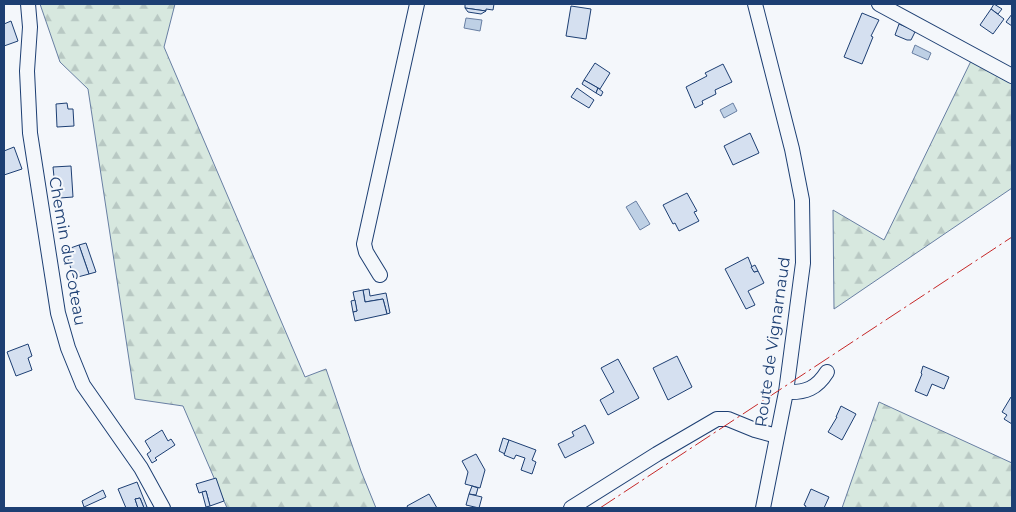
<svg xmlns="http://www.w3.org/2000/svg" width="1016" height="512" font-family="Montserrat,sans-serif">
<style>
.forest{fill:url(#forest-firs);stroke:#687fa3}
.water{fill:#bed0e5;stroke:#687fa3}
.building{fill:#d5e0f0;stroke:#1d3f73}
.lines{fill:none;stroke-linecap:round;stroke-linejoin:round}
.minor-casing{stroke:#1d3f73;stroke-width:16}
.minor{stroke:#f4f7fb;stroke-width:14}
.power{stroke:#c62828;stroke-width:1;stroke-dasharray:18 4 2.5 4;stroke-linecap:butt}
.labels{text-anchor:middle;stroke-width:4;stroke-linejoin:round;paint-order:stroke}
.street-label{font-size:16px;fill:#1d3f73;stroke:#f4f7fb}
</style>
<defs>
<pattern id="forest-firs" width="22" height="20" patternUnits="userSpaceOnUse" patternTransform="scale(1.25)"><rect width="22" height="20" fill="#d7e8df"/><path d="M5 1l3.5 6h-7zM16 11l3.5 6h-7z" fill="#b8c8c3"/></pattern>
</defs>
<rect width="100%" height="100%" fill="#f4f7fb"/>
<g class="forest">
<polygon points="40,4 175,4 164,47 305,377 326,369 361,471 376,508 227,508 183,406 135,399 88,89 60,62"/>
<polygon points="971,61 1012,83 1012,188 834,309 833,210 884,240"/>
<polygon points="879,402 1012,463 1012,508 842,508"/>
</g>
<g class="water">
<polygon points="466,18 482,20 480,31 464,28"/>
<polygon points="915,45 931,53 928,60 912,53"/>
<polygon points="733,103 737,111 724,118 720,110"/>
<polygon points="636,201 650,224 640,230 626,207"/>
</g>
<g class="building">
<polygon points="465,4 494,4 493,10 486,9 486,11 465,8"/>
<polygon points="994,4 1002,9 998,14 991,9"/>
<polygon points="571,6 591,9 586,39 566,36"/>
<polygon points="465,8 486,11 481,14 468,12"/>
<polygon points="991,9 1004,19 993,34 980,25"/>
<polygon points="862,13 879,20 871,36 873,37 862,64 844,57"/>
<polygon points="1012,14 1012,26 1006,22"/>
<polygon points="11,21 18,41 4,46 4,24"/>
<polygon points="899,24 911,29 915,32 911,40 907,40 895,35"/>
<polygon points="595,63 610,73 600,89 584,80"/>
<polygon points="723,64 732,82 715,90 716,94 702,101 703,104 695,108 686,87 707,76 705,73"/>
<polygon points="584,80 598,88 596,93 582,84"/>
<polygon points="577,88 594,100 589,108 571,97"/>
<polygon points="598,88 603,92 601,96 596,93"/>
<polygon points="67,103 68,109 73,109 74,126 57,127 56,104"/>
<polygon points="750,133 759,153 733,165 724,146"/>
<polygon points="14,147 22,169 4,175 4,151"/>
<polygon points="71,166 73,197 60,198 59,177 54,177 53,167"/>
<polygon points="687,193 697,211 694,212 699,221 679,231 675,223 673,224 663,205"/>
<polygon points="86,243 96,272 89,274 79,245"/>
<polygon points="79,245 89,274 74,278 65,250"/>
<polygon points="748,257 754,272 758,271 764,283 748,291 755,305 746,309 725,269"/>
<polygon points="755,265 758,271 754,272 751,267"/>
<polygon points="369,289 370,296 386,293 390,313 387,314 383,299 365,302 363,290"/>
<polygon points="363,290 365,302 383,299 387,314 355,321 353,312 357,311 353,292"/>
<polygon points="355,300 357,311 353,312 351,301"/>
<polygon points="28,344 32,356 28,358 32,370 16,376 7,352"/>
<polygon points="677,356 692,387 668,400 653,368"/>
<polygon points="618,359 639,398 608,415 600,400 614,392 601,368"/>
<polygon points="923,366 949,377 944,389 932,384 927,396 915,391 922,374 921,373"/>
<polygon points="1011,397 1012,398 1012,424 1004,419 1007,415 1002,412"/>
<polygon points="841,406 856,414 842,440 828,432 837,417 836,417"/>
<polygon points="585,425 594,443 565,458 558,444 574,436 572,432"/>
<polygon points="162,430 168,441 171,439 175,445 155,458 157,460 152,463 147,454 151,451 145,441"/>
<polygon points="503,438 509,440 505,454 499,451"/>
<polygon points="509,440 536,450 532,460 536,462 532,474 521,470 525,458 516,455 514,459 504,455"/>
<polygon points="476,454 485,470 480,488 465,484 468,472 462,461"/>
<polygon points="216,478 224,501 210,506 206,491 199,493 196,484"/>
<polygon points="137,482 147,507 144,508 140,498 135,499 138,508 126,508 118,489"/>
<polygon points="472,486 478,488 476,495 469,494"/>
<polygon points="811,489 829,497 824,508 805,508 806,506 804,505"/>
<polygon points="103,490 106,497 84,507 82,501"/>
<polygon points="206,491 210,506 206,507 202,492"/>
<polygon points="429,494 437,508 408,508 407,506"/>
<polygon points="469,494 482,497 479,508 466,505"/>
<polygon points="140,498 144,508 138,508 135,499"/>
</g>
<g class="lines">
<g class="minor-casing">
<g id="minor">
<polyline points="28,4 30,27 27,71 30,133 58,313 68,348 83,385 141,468 163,508"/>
<polyline points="755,4 792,149 802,200 803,263 786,392 763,508"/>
<polyline points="879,4 1012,76"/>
<polyline points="380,275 366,252 364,244 417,4"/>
<path d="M 786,392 C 806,393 817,388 827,372"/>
<polyline points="571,508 657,454 717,419 728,419 755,430 777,436"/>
</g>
</g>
<use href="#minor" class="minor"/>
<polyline class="power" points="600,508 1012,237"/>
</g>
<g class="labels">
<g class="street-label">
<text transform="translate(68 251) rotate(80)" y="6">Chemin du Coteau</text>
<text transform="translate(772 342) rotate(-82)" y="6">Route de Vignarnaud</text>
</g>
</g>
<rect width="1016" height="512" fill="none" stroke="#1d3f73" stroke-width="10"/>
</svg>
